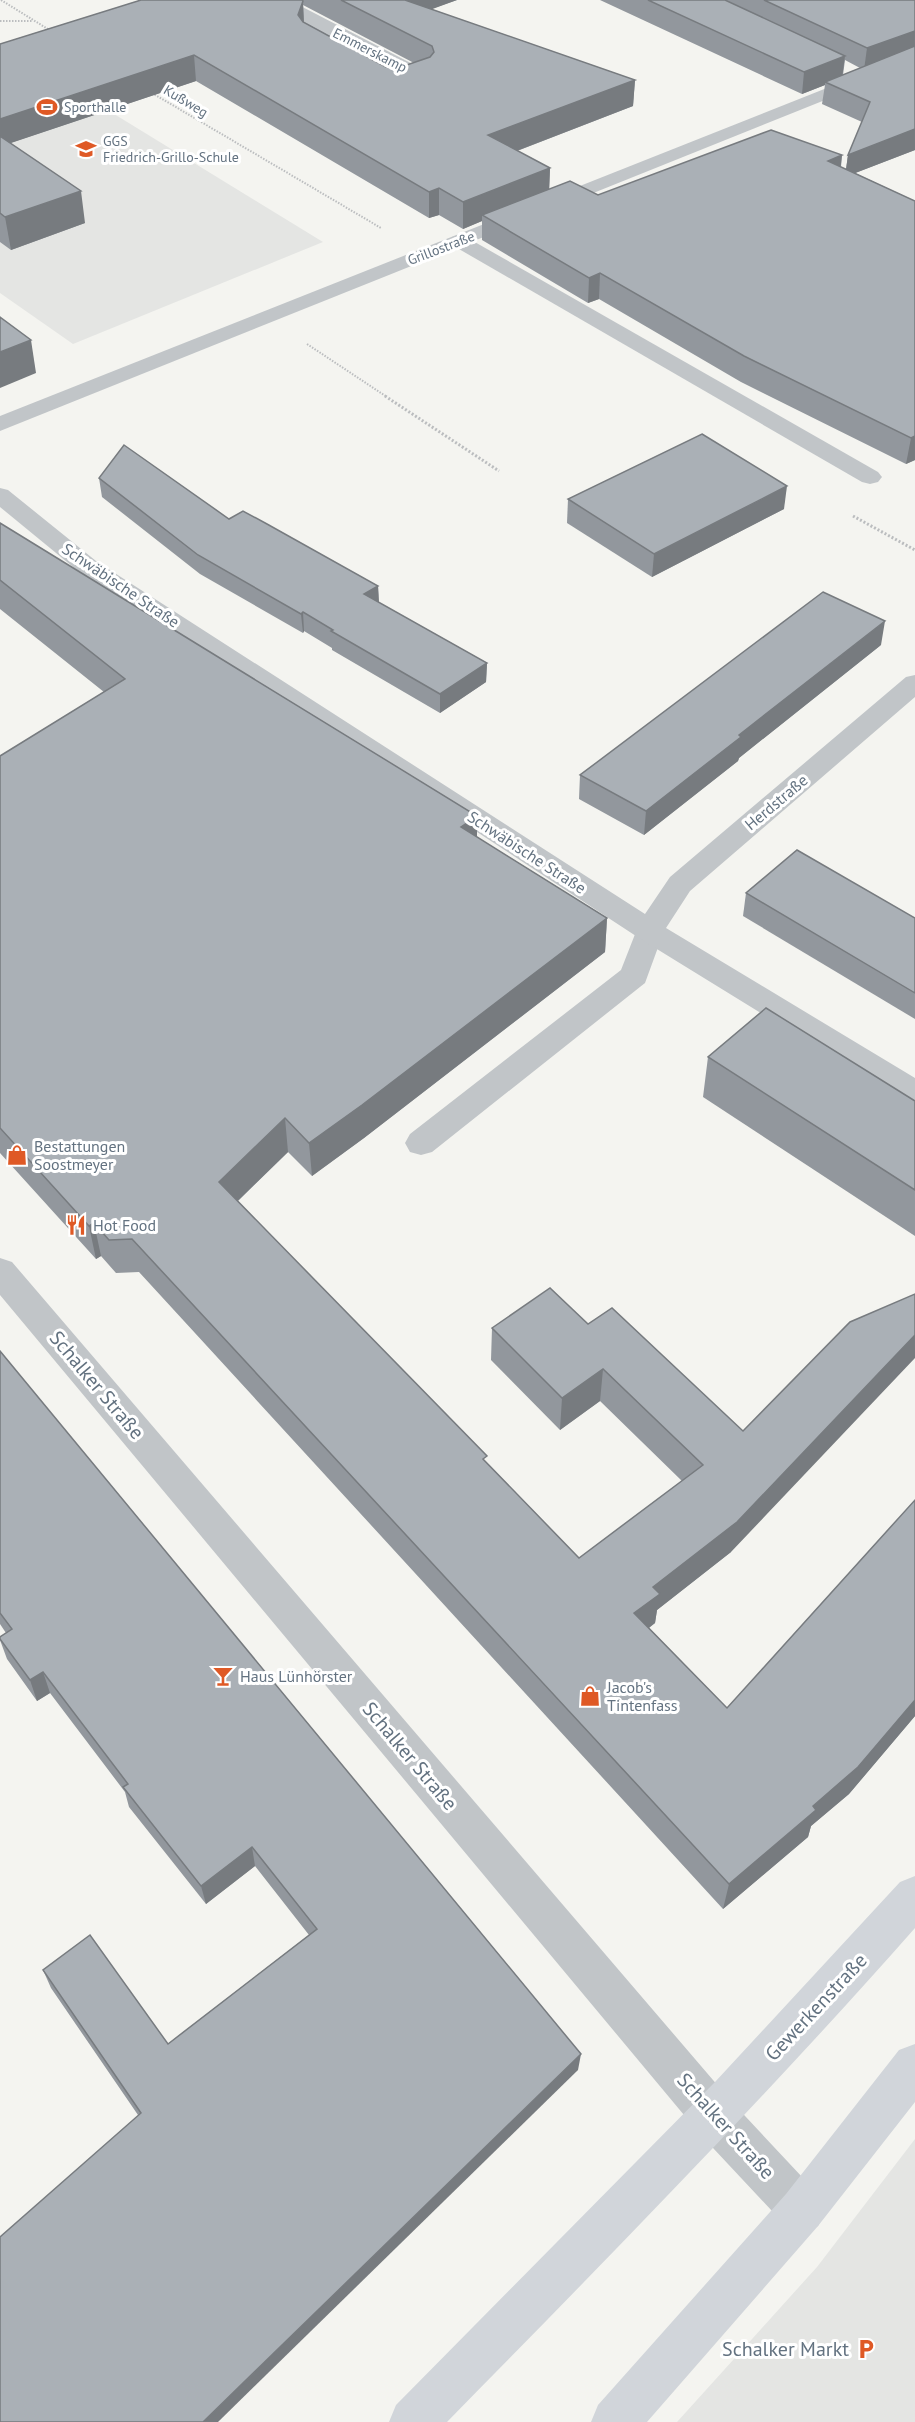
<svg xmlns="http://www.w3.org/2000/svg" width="915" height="2422" font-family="'PT Sans',sans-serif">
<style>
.built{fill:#e4e5e3}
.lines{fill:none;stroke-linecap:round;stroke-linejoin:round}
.path-far1{stroke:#bbbdbf;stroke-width:2;stroke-dasharray:1.5 1.5;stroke-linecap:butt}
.path{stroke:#bbbdbf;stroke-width:3;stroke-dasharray:2 2;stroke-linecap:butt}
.lane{fill:#c1c5c8;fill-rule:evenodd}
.street{fill:#c1c5c8;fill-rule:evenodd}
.secondary{fill:#d1d5da;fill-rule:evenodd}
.wall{fill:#92979d;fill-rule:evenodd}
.shaded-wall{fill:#777b7f}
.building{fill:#aab0b6;stroke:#777b7f;stroke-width:1.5}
.labels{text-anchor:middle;stroke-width:6;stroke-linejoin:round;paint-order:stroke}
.far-street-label{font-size:14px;fill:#637280;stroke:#fff}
.far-poi-label{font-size:14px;fill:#637280;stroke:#fff;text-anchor:start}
.street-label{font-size:16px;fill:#637280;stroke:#fff}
.poi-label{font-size:16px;fill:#637280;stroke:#fff;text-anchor:start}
.near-street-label{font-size:20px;fill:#637280;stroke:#fff}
.near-poi-label{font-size:20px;fill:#637280;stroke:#fff;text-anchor:end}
</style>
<rect width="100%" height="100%" fill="#f4f4f0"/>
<g class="built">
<polygon points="13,52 323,242 73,344 0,293 0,56"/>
<polygon points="915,2139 915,2422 677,2422 817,2267"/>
</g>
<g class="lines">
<g class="path-far1">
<polyline points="1,0 51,31"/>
<polyline points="0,21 33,21"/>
<polyline points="152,93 381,228"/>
<polyline points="307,344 387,397"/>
</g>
<g class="path">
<polyline points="385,396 499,471"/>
<polyline points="853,516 915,550"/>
</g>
<g class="lane">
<polygon points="459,235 466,237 878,472 882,477 878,482 870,484 862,482 452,245 449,241 452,237"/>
<polygon points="649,921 659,924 664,931 645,983 432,1152 421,1155 410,1152 405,1143 410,1134 621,970 639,924"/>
</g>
<g class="street">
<path d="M 267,0 L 289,0 L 430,73 L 432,77 C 425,85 407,91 396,88 L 394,84 L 396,80 L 407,76 L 322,33 L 321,39 L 345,52 L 348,56 L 345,60 L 333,60 L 305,45 L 302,41 L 307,25 Z"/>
<polygon points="915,53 915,64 0,431 0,416"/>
<polygon points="0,488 8,490 96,561 645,914 670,877 906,677 915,675 915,697 690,891 666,928 915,1078 915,1105 904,1101 639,938 78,571 0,507"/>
<polygon points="0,1258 12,1262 731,2101 818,2194 825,2210 818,2226 802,2233 786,2226 699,2133 0,1295"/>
</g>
<g class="secondary">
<path d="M 915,1876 L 915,1928 C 765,2098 606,2260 447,2422 L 389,2422 L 396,2405 L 715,2082 L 900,1882 Z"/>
<polygon points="915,2044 915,2102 818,2226 647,2422 591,2422 598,2405 786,2194 899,2050"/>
</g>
</g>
<g class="wall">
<path d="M 141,0 L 457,0 L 431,9 L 635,80 L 633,106 L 517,151 L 550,168 L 549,189 L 598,195 L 842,155 L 841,167 L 846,169 L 848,155 L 862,122 L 822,104 L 825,85 L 802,94 L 600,0 L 915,0 L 915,150 L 855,173 L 915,201 L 915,460 L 906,464 L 741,382 L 599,299 L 588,303 L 482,240 L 482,221 L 463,229 L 439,215 L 429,218 L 196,81 L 10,143 L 85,223 L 11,250 L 0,242 L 0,44 ZM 303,5 L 414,63 L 395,69 L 386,67 L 304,22 ZM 845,60 L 860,68 L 843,75 Z"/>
<polygon points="99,478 229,519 378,586 379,603 487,663 486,682 440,713 332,650 332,648 304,631 303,633 200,574 102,497"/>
<polygon points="568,499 784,509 652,577 567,523"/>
<polygon points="0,523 477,816 477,837 607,918 605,952 364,1138 312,1176 288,1152 238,1201 487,1463 579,1558 682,1481 600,1401 560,1430 491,1360 492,1328 588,1324 743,1431 731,1552 657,1610 655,1623 649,1628 727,1708 915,1500 915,1716 849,1794 811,1826 808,1837 723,1909 139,1272 116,1273 101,1256 96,1259 0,1153 0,756 104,692 0,609"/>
<polygon points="881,645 739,758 738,761 644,835 579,799 580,775"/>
<polygon points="746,893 915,918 915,1019 743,916"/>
<polygon points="708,1057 915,1101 915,1236 703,1097"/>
<polygon points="0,1351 578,2070 138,2115 51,1988 43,1970 168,2044 309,1935 255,1866 206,1904 129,1807 125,1792 50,1693 37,1701 7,1659 0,1640 0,1637 6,1633 0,1624"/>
</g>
<g class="shaded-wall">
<polygon points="396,0 457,0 397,22"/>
<polygon points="303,1 304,26 298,15"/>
<polygon points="915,31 915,52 864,70 867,48"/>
<polygon points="194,55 196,81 8,144 0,149 0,119"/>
<polygon points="845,56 842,78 825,82 825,85 802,94 804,72"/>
<polygon points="635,80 633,106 488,162 488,135"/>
<polygon points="915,129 915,150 845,177 848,155"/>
<polygon points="842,155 839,180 828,161"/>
<polygon points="550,168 549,195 482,215 482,221 463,229 463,202"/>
<polygon points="439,188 439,215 429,218 429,192"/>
<polygon points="81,191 85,223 11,250 5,217"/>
<polygon points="600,273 599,299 588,303 589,278"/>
<polygon points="31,340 36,373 0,388 0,352"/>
<polygon points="915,436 915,460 906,464 911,438"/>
<polygon points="787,486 784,509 652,577 654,554"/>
<polygon points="378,586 379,605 364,594"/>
<polygon points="303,612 304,631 303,633 301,614"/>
<polygon points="885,621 881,645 739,758 738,761 644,835 646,811 739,735"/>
<polygon points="487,663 486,682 440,713 440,694"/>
<polygon points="477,816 477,851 461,827"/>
<polygon points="607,918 605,952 364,1138 312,1176 309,1143"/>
<polygon points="285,1118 288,1152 223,1215 219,1182"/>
<polygon points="94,1223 101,1256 96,1259 89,1226"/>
<polygon points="915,1335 915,1358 731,1552 657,1610 655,1623 630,1642 634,1613 653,1587"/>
<polygon points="603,1369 600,1401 560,1430 562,1398"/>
<polygon points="43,1672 50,1693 37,1701 30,1680"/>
<polygon points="915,1700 915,1716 849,1794 811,1826 808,1837 723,1909 729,1884 813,1806"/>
<polygon points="252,1847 255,1866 206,1904 201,1886"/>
<polygon points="581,2054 578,2070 218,2422 203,2422"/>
</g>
<g class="building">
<polygon points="141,0 302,0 303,1 298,15 303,22 386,67 395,69 430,57 434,52 432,46 341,0 405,0 635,80 488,135 550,168 463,202 439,188 429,192 194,55 0,119 0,44"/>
<polygon points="648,0 725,0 845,56 804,72"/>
<polygon points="764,0 915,0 915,31 867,48"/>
<polygon points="915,46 915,129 848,155 870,102 825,82"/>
<polygon points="771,130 842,155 828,161 915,201 915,436 911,438 744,356 600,273 589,278 482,215 570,181 598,195"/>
<polygon points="0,136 81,191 5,217 0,213"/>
<polygon points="0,317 31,340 0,352"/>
<polygon points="702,434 787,486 654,554 568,499"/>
<polygon points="124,445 229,519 243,511 267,524 378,586 364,594 487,663 440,694 331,631 333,630 303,612 301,614 198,555 99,478"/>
<polygon points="0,523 477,816 461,827 607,918 362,1105 309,1143 285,1118 219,1182 487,1456 483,1459 579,1558 703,1465 603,1369 562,1398 492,1328 550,1288 588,1324 612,1308 743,1431 850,1322 915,1294 915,1335 737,1522 653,1587 660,1594 634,1613 727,1708 915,1500 915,1700 858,1767 813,1806 816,1810 729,1884 132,1239 109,1240 94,1223 89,1226 0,1128 0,756 125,679 0,580"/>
<polygon points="823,592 885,621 739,735 741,737 646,811 580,775"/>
<polygon points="797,850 915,918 915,993 746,893"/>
<polygon points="766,1008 915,1101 915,1190 708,1057"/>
<polygon points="0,1351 581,2054 203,2422 0,2422 0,2237 141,2113 43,1970 90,1935 168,2044 317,1929 252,1847 201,1886 123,1787 128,1784 43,1672 30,1680 0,1639 0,1637 12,1629 0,1613"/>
</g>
<defs>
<g id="stadium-bare" transform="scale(1.62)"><path d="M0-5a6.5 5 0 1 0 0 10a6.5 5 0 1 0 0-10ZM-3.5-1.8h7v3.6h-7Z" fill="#df5925" stroke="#fff" stroke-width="2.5" paint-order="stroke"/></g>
<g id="school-bare" transform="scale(1.62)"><path d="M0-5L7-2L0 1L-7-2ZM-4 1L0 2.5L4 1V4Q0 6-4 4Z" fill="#df5925" stroke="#fff" stroke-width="2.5" paint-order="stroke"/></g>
<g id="shop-bare" transform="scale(1.62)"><path d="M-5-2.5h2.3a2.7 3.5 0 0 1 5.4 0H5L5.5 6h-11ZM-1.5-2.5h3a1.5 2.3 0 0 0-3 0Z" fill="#df5925" stroke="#fff" stroke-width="2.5" paint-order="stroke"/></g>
<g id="restaurant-bare" transform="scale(1.62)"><path d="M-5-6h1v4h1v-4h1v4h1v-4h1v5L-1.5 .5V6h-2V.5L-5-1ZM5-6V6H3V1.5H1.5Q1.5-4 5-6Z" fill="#df5925" stroke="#fff" stroke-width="2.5" paint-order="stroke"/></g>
<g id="bar-bare" transform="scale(1.62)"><path d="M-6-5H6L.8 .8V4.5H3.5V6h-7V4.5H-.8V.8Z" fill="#df5925" stroke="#fff" stroke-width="2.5" paint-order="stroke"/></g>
<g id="parking-bare" transform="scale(1.62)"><path d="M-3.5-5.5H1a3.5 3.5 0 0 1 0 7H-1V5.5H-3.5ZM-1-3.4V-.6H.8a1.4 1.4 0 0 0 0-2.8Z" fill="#df5925" stroke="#fff" stroke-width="2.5" paint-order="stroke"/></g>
</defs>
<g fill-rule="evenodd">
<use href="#stadium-bare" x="47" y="107"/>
<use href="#school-bare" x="86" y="149"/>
<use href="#shop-bare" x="17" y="1155"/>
<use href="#restaurant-bare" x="76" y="1225"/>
<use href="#bar-bare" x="223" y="1676"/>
<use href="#shop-bare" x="590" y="1696"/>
<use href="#parking-bare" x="866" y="2349"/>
</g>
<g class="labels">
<g class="far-street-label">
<text transform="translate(370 50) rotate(27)" y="5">Emmerskamp</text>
<text transform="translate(186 101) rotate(31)" y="5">Kußweg</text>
<text transform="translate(441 248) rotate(-21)" y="5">Grillostraße</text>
</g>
<g class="far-poi-label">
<text x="64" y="112">Sporthalle</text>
<text x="103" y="146">GGS<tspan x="103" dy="16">Friedrich-Grillo-Schule</tspan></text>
</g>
<g class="street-label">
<text transform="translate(121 585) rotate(34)" y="6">Schwäbische Straße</text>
<text transform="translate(776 802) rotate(-40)" y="6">Herdstraße</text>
<text transform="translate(527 852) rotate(33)" y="6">Schwäbische Straße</text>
</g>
<g class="poi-label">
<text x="34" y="1152">Bestattungen<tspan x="34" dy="18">Soostmeyer</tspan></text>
<text x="93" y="1231">Hot Food</text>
<text x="240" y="1682">Haus Lünhörster</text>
<text x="607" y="1693">Jacob's<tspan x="607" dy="18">Tintenfass</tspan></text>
</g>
<g class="near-street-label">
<text transform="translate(97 1385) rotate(50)" y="7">Schalker Straße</text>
<text transform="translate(410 1756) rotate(50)" y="7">Schalker Straße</text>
<text transform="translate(816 2007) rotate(-47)" y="7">Gewerkenstraße</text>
<text transform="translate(726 2126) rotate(48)" y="7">Schalker Straße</text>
</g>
<g class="near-poi-label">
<text x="849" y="2356">Schalker Markt</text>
</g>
</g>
</svg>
